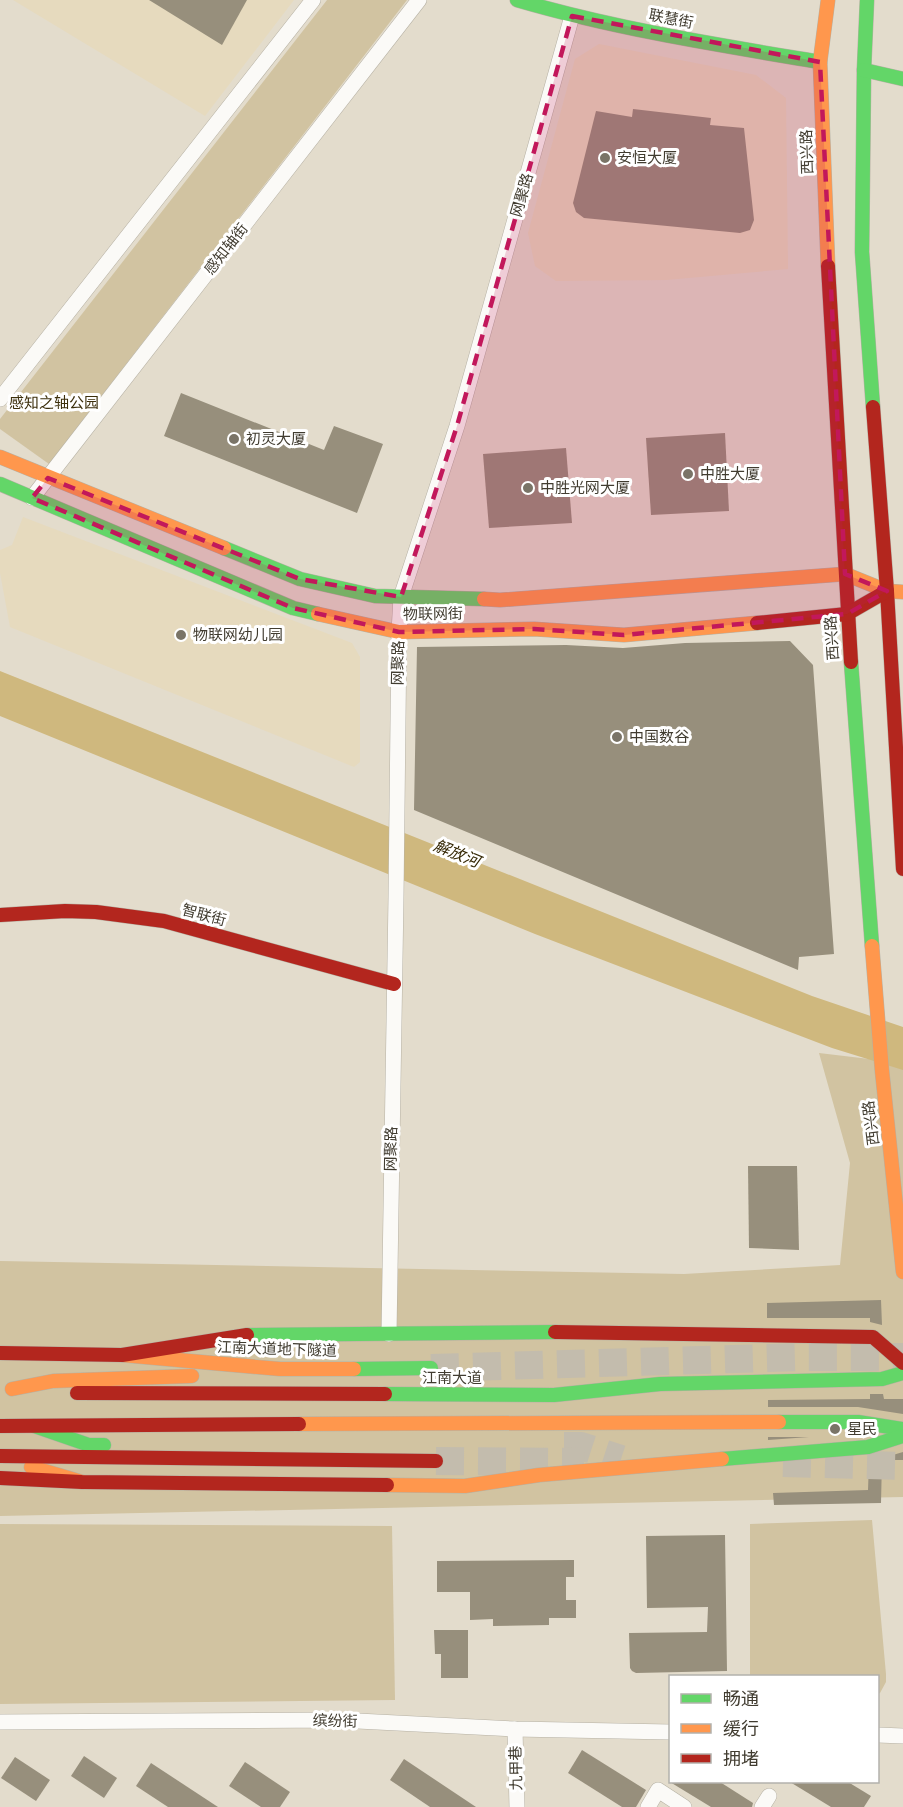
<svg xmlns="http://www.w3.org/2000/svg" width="903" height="1807" font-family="Poppins,'Noto Sans SC',sans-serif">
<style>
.built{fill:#e6dabe}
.green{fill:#d1c3a1}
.water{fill:#cfb87e}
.building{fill:#978f7c}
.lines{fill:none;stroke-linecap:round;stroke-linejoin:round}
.highway-tunnel{stroke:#c3bcad;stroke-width:28;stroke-dasharray:28 14;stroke-linecap:butt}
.street-casing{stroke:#b6b1a4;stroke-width:16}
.fast-casing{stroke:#b6b1a4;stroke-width:15}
.slow-casing{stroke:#b6b1a4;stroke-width:15}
.jam-casing{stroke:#b6b1a4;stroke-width:15}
.street{stroke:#fbfaf7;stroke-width:15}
.fast{stroke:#63d668;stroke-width:14}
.slow{stroke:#ff974d;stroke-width:14}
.jam{stroke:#b3261e;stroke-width:14}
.marked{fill:#c2185b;fill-opacity:0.2;stroke:#c2185b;stroke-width:4.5;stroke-dasharray:12 8;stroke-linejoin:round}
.poi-dot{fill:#7a7467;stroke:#fff;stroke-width:2}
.labels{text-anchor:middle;stroke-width:6;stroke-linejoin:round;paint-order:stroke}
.street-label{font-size:15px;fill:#413c30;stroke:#fff}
.poi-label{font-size:15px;fill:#413c30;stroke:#fff;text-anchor:start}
.park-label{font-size:15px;fill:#3c2f0c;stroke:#fff}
.water-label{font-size:16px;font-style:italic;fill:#352805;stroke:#fff}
</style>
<rect width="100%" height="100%" fill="#e3dccc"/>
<g class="built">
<polygon points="13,0 294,0 205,116"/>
<polygon points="599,44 756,75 786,98 788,269 666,280 556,281 535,266 528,233 575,59"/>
<polygon points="23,517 352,643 360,657 360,762 354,767 10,627 0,573 0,550 12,545"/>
</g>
<g class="green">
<polygon points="327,0 407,0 49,464 0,429 0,419"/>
<polygon points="819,1053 903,1063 903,1497 0,1516 0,1261 684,1274 840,1265 850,1163"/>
<polygon points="872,1520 886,1674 886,1682 880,1693 878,1694 878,1676 750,1676 750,1524"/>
<polygon points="0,1524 392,1526 395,1700 0,1704"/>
</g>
<polygon class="water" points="0,671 812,996 903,1027 903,1070 832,1048 535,934 0,716"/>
<g class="building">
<polygon points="149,0 247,0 222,45"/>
<polygon points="633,109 711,118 710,125 744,128 754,220 750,230 740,233 584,218 576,212 573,203 596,111 632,117"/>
<polygon points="181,393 324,450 334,426 383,444 357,513 164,436"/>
<polygon points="725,433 729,511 651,515 646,438"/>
<polygon points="566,448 572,523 489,528 483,454"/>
<polygon points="790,641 813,665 834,954 799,957 798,970 414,810 417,647 566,645 623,648 685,643"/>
<polygon points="748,1166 797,1166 799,1250 749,1248"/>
<polygon points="881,1300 882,1325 870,1322 870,1318 767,1318 767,1303"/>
<polygon points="870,1394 883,1394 884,1399 903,1399 903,1414 858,1407 768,1407 768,1400 870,1399"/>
<polygon points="768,1437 809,1437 768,1440"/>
<polygon points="903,1452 903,1460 882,1460 881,1503 774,1505 773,1493 868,1490 869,1462"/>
<polygon points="725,1535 727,1671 636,1673 632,1671 630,1668 629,1633 707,1632 708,1607 647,1608 646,1536"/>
<polygon points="574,1560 574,1577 566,1577 566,1600 576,1600 576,1618 549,1618 549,1625 493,1626 493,1619 470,1620 470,1592 437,1592 437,1561"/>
<polygon points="434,1630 468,1630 468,1678 441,1678 441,1654 435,1654"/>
<polygon points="582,1750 646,1790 636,1807 622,1807 568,1773"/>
<polygon points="84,1756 117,1778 104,1798 71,1776"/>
<polygon points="15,1757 50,1780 36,1801 1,1778"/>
<polygon points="404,1759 476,1807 430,1807 390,1780"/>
<polygon points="245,1762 290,1792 280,1807 261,1807 229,1786"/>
<polygon points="151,1763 218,1807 168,1807 136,1786"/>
<polygon points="670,1782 720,1782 753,1803 752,1807 711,1807"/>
<polygon points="790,1782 848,1782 871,1796 864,1807 831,1807"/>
</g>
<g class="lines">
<g class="highway-tunnel">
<polyline points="431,1368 803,1357 903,1357"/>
<polyline points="564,1446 581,1446 621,1459"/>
<polyline points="436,1461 584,1462"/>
<polyline points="783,1463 903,1466"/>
</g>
<g class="street-casing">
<g id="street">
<polyline points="0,399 313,0"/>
<polyline points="32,498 419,0"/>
<polyline points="389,1334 396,897 399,632 401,597 457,426 572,16"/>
<polyline points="0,1722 338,1720 515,1729 670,1732"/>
<polyline points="515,1729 517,1807"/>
<polyline points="878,1735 903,1736"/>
<polyline points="648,1807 658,1790 684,1807"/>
<polyline points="762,1807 769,1796"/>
</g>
</g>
<g class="fast-casing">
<g id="fast">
<path d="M 517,0 C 616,29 718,45 820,62"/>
<polyline points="867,0 864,70 862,252 873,407"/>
<polyline points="864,70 903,79"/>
<polyline points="0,484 293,608 318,614"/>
<polyline points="224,548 300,579 375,596 484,599"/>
<polyline points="851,662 872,946"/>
<polyline points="247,1335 555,1332"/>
<polyline points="354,1369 431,1368"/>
<polyline points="385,1394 554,1395 660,1384 882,1379 903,1373"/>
<polyline points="779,1422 858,1422 903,1429"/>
<polyline points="34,1426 89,1445 104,1445"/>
<polyline points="722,1459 868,1447 903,1436"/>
</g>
</g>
<g class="slow-casing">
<g id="slow">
<polyline points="828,266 820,62 828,0"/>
<polyline points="0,457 224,548"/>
<polyline points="484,599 500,600 845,574 887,591 903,592"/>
<polyline points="318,614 399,632 534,629 624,635 757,623"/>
<polyline points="872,946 882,1071 903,1272"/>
<polyline points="122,1355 280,1369 354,1369"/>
<polyline points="12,1389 53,1381 192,1376"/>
<polyline points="299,1424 779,1422"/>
<polyline points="31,1467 82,1482"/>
<polyline points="387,1485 465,1486 539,1475 722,1459"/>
</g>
</g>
<g class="jam-casing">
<g id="jam">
<polyline points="828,266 851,662"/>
<polyline points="873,407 887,591 903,869"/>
<polyline points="757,623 847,614 887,591"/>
<polyline points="0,915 65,911 96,912 164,921 394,984"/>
<polyline points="555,1332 873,1337 903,1363"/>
<polyline points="0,1353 122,1355 247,1335"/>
<polyline points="77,1393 385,1394"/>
<polyline points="0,1426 299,1424"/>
<polyline points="0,1456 436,1461"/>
<polyline points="0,1478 82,1482 387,1485"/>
</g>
</g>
<use href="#street" class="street"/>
<use href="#fast" class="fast"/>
<use href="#slow" class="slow"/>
<use href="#jam" class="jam"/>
</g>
<path class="marked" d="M 572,16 L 820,62 L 845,574 L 887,591 L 847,614 L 624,635 L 534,629 L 399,632 L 293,608 L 32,498 L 48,478 L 300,579 L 401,597 L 457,426 Z"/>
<g class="poi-dot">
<circle cx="605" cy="158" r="6"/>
<circle cx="234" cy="439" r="6"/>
<circle cx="688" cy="474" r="6"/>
<circle cx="528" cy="488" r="6"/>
<circle cx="181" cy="635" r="6"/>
<circle cx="617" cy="737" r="6"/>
<circle cx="835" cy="1429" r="6"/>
</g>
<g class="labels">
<g class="street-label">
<text transform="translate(671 19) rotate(11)" y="5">联慧街</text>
<text transform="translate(807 152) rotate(-92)" y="5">西兴路</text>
<text transform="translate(522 195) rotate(-74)" y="5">网聚路</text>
<text transform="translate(226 249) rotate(-52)" y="5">感知轴街</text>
<text transform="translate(433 614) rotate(-1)" y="5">物联网街</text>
<text transform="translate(832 638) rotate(-94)" y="5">西兴路</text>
<text transform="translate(398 663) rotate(-89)" y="5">网聚路</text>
<text transform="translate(204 915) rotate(15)" y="5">智联街</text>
<text transform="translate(871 1123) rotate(-97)" y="5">西兴路</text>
<text transform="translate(391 1149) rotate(-89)" y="5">网聚路</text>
<text transform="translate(277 1349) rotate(2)" y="5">江南大道地下隧道</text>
<text x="452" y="1383">江南大道</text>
<text transform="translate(335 1721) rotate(1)" y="5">缤纷街</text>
<text transform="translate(516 1768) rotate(-91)" y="5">九甲巷</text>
</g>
<g class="poi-label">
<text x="617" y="163">安恒大厦</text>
<text x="246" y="444">初灵大厦</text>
<text x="700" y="479">中胜大厦</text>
<text x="540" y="493">中胜光网大厦</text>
<text x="193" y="640">物联网幼儿园</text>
<text x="629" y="742">中国数谷</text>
<text x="847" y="1434">星民</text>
</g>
<g class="park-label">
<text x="54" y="408">感知之轴公园</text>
</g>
<g class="water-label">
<text transform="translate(457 853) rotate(22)" y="6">解放河</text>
</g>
</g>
<rect x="669" y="1675" width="210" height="108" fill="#ffffff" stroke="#b3b1ac" stroke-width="1.5"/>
<rect x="681" y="1694" width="30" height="9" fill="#63d668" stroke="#b3b1ac" stroke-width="1.5"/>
<text x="723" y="1705" font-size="18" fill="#413c30">畅通</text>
<rect x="681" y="1724" width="30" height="9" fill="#ff974d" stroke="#b3b1ac" stroke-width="1.5"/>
<text x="723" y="1735" font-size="18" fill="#413c30">缓行</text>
<rect x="681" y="1754" width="30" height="9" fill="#b3261e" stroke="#b3b1ac" stroke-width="1.5"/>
<text x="723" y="1765" font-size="18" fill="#413c30">拥堵</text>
</svg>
